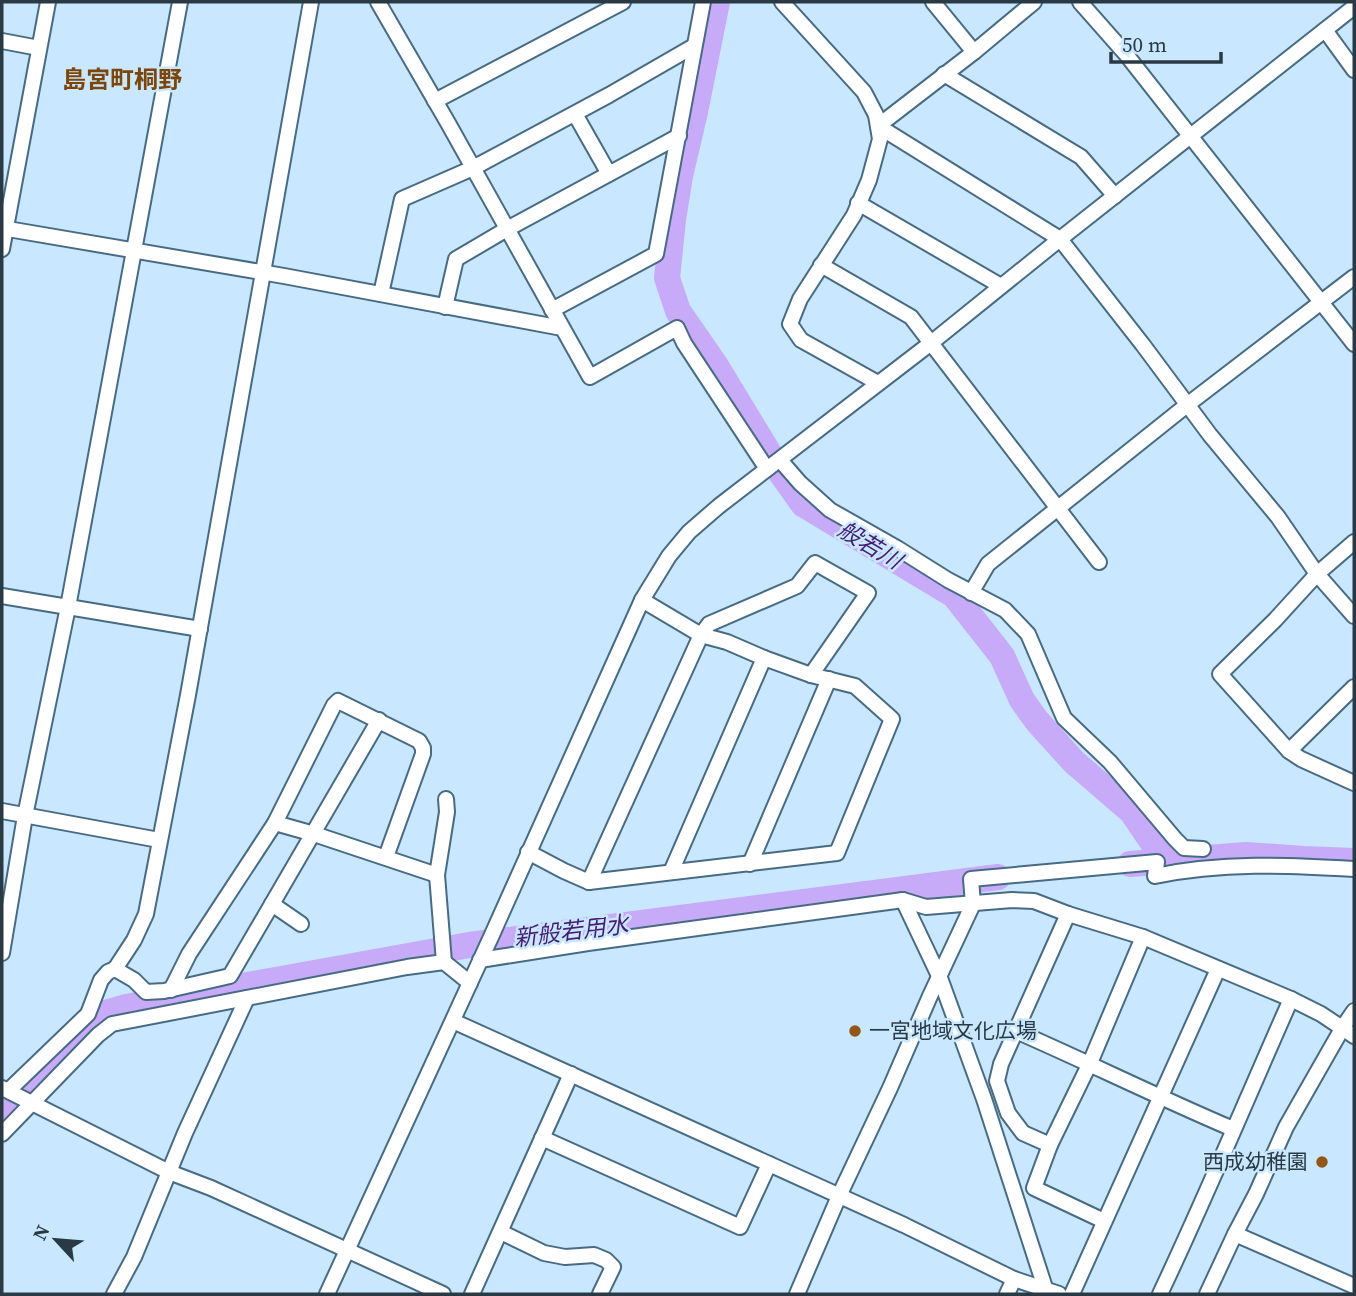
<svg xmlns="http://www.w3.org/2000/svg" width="1356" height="1296" font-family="'Source Serif 4','Noto Sans JP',serif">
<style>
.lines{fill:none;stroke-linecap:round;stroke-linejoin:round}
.river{stroke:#c7abf9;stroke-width:26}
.street-casing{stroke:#486b84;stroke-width:18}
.street{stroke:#fff;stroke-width:14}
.poi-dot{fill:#925618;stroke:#c9e8ff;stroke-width:2.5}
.labels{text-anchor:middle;stroke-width:5;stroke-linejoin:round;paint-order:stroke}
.poi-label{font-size:21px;fill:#2a3a45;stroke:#c9e8ff;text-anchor:start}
.water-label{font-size:23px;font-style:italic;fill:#451b73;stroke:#c9e8ff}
.quarter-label{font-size:24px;font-weight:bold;fill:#7c460a;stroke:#c9e8ff}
</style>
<rect width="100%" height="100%" fill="#c9e8ff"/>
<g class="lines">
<g class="river">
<polyline points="717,2 695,112 680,176 673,220 667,278 678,311 716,366 781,473 803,504 954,595 1002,656 1022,700 1037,721 1074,762 1132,812 1157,849 1184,859"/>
<polyline points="1130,864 1246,855 1304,859 1354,861"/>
<polyline points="2,1114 31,1087 102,1014 126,1007 469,945 998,877"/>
</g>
<g class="street-casing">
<g id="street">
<polyline points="378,2 448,123 590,377 677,328 684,343 767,469"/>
<polyline points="782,2 864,92 876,115 880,139 869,180 854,215 800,299 790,324 801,340 878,383"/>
<polyline points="933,2 974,52"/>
<polyline points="1034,2 974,52 878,126 1060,239 1143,345 1210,435 1278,517 1317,574 1354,616"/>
<polyline points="1080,2 1125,53 1354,344"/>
<polyline points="1325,30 1354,70"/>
<polyline points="2,41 39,48"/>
<polyline points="944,74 1081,157 1115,196"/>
<polyline points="435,101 623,2"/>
<polyline points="575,114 609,174"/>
<polyline points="858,203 1001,286"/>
<polyline points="2,228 284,276 562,328"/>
<polyline points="2,249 48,2"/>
<polyline points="821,265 911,317 1099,562"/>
<polyline points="381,294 402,199 473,168 609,95 694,46"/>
<polyline points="445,307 456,259 507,229 679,136"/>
<polyline points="552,310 656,254 703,2"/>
<polyline points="780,460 800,483 830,510 897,548 948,580 1005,610 1028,634 1064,718 1110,762 1175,839 1184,848 1203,849"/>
<polyline points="1354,542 1317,574 1275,620 1220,674 1289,751 1301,759 1354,783"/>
<polyline points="971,593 988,564 1187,405 1354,277"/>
<polyline points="2,596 200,629"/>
<polyline points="1289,751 1354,687"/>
<polyline points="2,811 159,840"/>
<polyline points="275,823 314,834 437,875"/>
<polyline points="528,852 564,871 589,882 837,853 892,719 855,686 811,675 764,658 727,642 701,635 642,600"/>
<polyline points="750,864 829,679"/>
<polyline points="671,872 764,658"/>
<polyline points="589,882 701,635 709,624 797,586 815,563 868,593 811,675"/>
<polyline points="903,900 940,978 984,1099 1047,1294"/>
<polyline points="272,904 379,720"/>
<polyline points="301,924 272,904 230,976 164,991 146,992 134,980 115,969 134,940 146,914 188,695 311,2"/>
<polyline points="2,953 25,816 68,607 180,2"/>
<polyline points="480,960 588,943 903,900 926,907 1012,900 1034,901 1068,914 1143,937 1291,999 1321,1014 1354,1036"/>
<polyline points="444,962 437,875 447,812 446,799"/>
<polyline points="171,990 189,954 275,823 334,705 338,701 419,741 423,748 423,754 386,857"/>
<polyline points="453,1021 904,1225 1014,1279 1059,1294"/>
<path d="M 1016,1031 C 1089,1063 1160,1098 1233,1129"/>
<polyline points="2,1088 169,1172 211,1188 443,1294"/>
<polyline points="9,1090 88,1014 101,980 108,972 115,969"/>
<polyline points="2,1134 98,1035 112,1024 407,967 444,962 470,983"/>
<polyline points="542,1138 740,1227 769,1164"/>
<polyline points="1050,1145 1023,1133 1008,1113 997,1081 1001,1064 1068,914"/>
<polyline points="1104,1221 1034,1188 1050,1145 1090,1063 1143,937"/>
<polyline points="501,1232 544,1253 565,1257 594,1255 606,1260 613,1267 600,1294"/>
<polyline points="1235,1234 1354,1286"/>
<polyline points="114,1294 134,1257 185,1133 247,998"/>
<polyline points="327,1294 491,937 642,600 669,556 689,532 719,506 931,343 1060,239 1354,7"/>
<polyline points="472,1294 571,1074"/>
<path d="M 797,1294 L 839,1196 L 890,1088 L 930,996 L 973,904 L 971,879 L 1157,862 L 1155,876 C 1221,862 1288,865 1354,869"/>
<polyline points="1007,1294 1014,1279"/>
<polyline points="1072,1294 1218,969"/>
<path d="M 1160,1294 C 1206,1197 1247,1098 1291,999"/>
<polyline points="1207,1294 1235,1234 1256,1194 1286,1127 1343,1027 1354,1011"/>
</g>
</g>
<use href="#street" class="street"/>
</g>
<g class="poi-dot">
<circle cx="855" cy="1031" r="7"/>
<circle cx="1322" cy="1162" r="7"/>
</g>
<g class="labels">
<g class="poi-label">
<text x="869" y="1038">一宮地域文化広場</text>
<text x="1308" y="1169" text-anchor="end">西成幼稚園</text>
</g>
<g class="water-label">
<text transform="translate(870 545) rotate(31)" y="8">般若川</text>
<text transform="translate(571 931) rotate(-7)" y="8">新般若用水</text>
</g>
<g class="quarter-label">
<text x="122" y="88">島宮町桐野</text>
</g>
</g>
<rect width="1356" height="1296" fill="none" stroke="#2a3a45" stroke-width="7"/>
<g transform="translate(56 1240) rotate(296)" stroke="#c9e8ff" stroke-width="5" paint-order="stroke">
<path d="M0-5L12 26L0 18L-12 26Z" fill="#2a3a45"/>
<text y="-10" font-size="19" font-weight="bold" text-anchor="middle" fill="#2a3a45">N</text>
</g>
<path d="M1111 52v10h110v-10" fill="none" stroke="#2a3a45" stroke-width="3.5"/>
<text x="1122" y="52" font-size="21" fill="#2a3a45" stroke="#c9e8ff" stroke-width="5" paint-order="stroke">50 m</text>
</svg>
